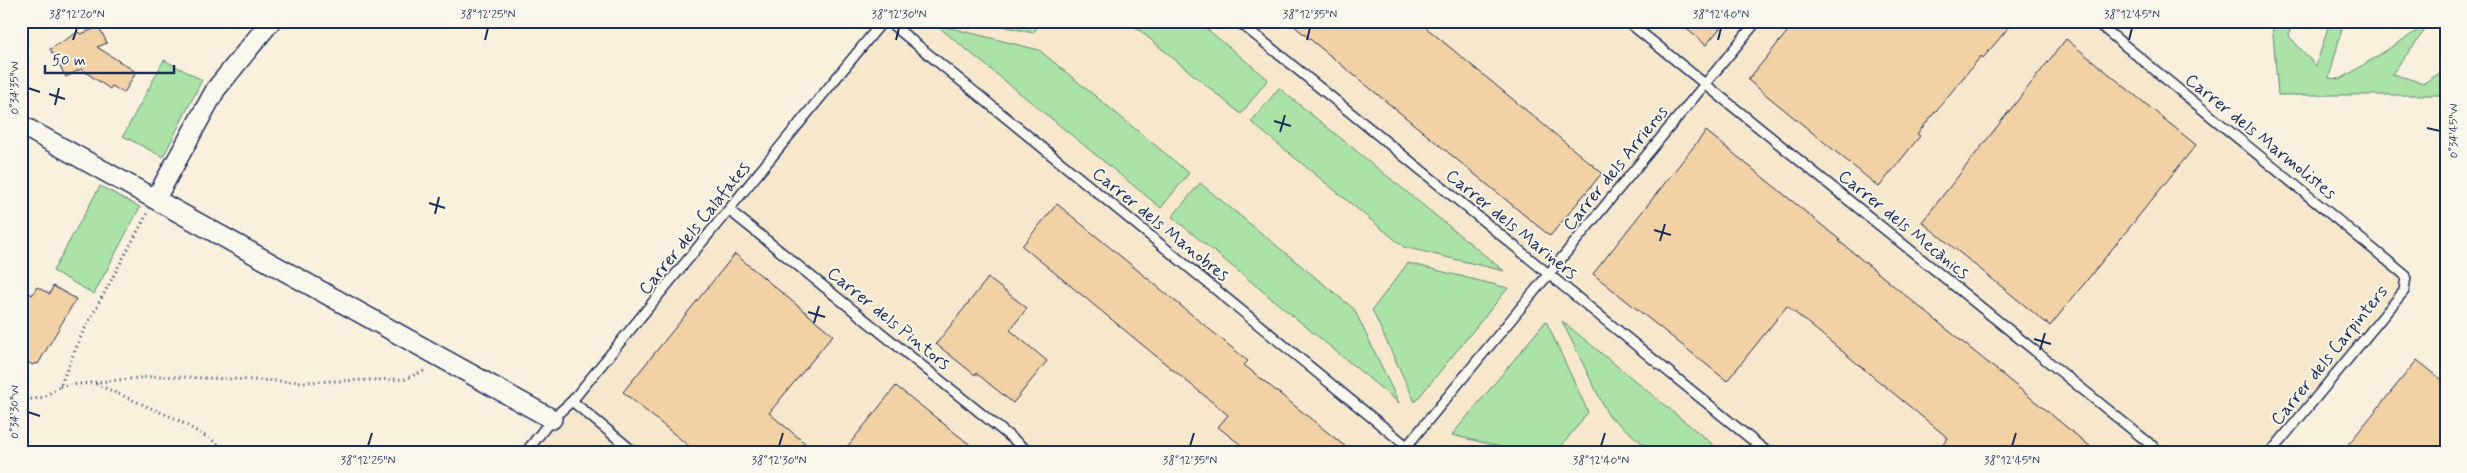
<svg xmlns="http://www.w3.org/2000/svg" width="2467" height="473" font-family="Mynerve,sans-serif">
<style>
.built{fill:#f7e7cd}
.green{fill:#abe2a5;stroke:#638882}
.building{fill:#f2d2a4;stroke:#1b2f5e}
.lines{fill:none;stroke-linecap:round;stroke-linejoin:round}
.lane-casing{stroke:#1b2f5e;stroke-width:12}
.street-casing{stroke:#1b2f5e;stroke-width:22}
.path{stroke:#1b2f5e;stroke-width:3;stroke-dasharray:1 4;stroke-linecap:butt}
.lane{stroke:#fbf7ec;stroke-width:9}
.street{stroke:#fbf7ec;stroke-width:19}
.ticks{fill:none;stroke:#1b2f5e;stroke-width:2}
.labels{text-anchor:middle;stroke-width:4;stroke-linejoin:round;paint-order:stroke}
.street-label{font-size:18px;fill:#1b2f5e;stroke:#fbf7ec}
.neatline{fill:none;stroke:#1b2f5e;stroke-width:2}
.ticks-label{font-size:12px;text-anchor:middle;fill:#1b2f5e}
</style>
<rect width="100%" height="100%" fill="#f9f0de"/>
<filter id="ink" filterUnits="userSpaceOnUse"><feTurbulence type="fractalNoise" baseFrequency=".02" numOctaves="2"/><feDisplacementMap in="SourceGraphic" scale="10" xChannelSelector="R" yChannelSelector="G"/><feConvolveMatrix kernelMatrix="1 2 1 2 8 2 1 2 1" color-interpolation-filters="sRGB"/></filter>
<g filter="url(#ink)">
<polygon class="built" points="883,21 2095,21 2406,276 2404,291 2271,452 528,452"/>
<g class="green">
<polygon points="982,21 1042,21 1033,33"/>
<polygon points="1128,21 1197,21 1268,79 1241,114"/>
<polygon points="2272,21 2291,21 2289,36 2316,66 2330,21 2344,21 2329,78 2341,79 2431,22 2392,74 2424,83 2446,69 2446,95 2278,95"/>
<polygon points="935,24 1039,50 1189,173 1161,208"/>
<polygon points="164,60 202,80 163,157 123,136"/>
<polygon points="1279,88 1504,271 1404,247 1251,122"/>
<polygon points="1200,183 1354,309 1399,403 1172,217"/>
<polygon points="100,186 140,207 94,294 53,271"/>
<polygon points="1408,263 1508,288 1415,402 1372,310"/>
<polygon points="1546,321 1588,412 1557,452 1521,452 1452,435"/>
<polygon points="1562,321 1722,452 1653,452 1608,415"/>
</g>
<g class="building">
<polygon points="1288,21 1418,21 1602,173 1550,236"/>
<polygon points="1677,21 1726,21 1706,45"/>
<polygon points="1796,21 2014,21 1983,58 1981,56 1917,134 1920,136 1879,187 1748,80"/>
<polygon points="99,27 107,43 97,47 136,72 124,93 112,86 110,89 81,69 66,77 50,49 78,32 81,34"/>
<polygon points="2066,39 2196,145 2050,326 1922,222"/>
<polygon points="1706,131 1840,240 1839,241 2097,452 1937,452 1948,438 1787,306 1727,381 1593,274"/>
<polygon points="1057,204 1248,361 1244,365 1352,452 1250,452 1218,427 1228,415 1022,246"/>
<polygon points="735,254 833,335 769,413 806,444 799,452 696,452 623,392"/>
<polygon points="988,278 1027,308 1010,330 1047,361 1013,403 976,373 975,375 936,344"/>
<polygon points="53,286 76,299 38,364 35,363 33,365 21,359 21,307 29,293 32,295 37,287 50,294"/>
<polygon points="2417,360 2446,383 2446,452 2342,452"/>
<polygon points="896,386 954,432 979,452 843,452"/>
</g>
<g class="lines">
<g class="lane-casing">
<g id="lane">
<polyline points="888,21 1414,452"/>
<polyline points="1238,21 1767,452"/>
<polyline points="1627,21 2160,452"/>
<polyline points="2095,21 2406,276 2404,291 2271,452"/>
<polyline points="729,210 1029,452"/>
<polyline points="572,401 634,452"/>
<polyline points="526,452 552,419 572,401 883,21"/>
<polyline points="1402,452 1757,21"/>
</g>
</g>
<g class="street-casing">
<g id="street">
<polyline points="21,125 552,419"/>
<polyline points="156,198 216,89 271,21"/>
</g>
</g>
<g class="path">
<polyline points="96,384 176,419 232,452"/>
<polyline points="60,386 158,376 304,382 405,379 426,370"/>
<polyline points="21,401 44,397 60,386 81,336 147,214"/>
</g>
<use href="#lane" class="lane"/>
<use href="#street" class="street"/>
</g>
</g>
<path class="ticks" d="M 73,40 L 77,28M 485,40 L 488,28M 896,40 L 899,28M 1307,40 L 1310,28M 1718,40 L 1721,28M 2129,40 L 2132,28M 28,88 L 40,92M 49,94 L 65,99M 55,105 L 59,88M 1274,121 L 1291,126M 2427,128 L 2440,131M 1280,132 L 1285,115M 429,203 L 445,208M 435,214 L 439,197M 1654,230 L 1671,235M 1660,241 L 1665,224M 808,312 L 825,317M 814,323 L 819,306M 2034,339 L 2051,344M 2040,350 L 2045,333M 28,412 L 40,416M 368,446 L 372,433M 779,446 L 783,433M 1190,446 L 1194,433M 1601,446 L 1605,433M 2012,446 L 2016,433"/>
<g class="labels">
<g class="street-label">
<text transform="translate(2261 136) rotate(39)" y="6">Carrer dels Marmolistes</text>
<text transform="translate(1615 168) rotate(-51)" y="6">Carrer dels Arrieros</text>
<text transform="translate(1161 224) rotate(39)" y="6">Carrer dels Manobres</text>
<text transform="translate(1512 224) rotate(39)" y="6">Carrer dels Mariners</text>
<text transform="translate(1904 224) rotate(39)" y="6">Carrer dels Mecànics</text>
<text transform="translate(694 228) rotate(-51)" y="6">Carrer dels Calafates</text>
<text transform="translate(889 318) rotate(39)" y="6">Carrer dels Pintors</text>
<text transform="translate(2329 355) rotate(-51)" y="6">Carrer dels Carpinters</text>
</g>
</g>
<rect width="2467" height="473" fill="none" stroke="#fbf7ec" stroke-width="55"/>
<path d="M45 65v8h129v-8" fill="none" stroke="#1b2f5e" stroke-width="2.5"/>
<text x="52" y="65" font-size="15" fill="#1b2f5e" stroke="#fbf7ec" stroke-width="4" paint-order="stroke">50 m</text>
<rect x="28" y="28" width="2412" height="418" class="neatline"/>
<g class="ticks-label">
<text x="77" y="18">38°12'20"N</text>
<text x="488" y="18">38°12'25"N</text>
<text x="899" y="18">38°12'30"N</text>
<text x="1310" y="18">38°12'35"N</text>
<text x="1721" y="18">38°12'40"N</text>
<text x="2132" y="18">38°12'45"N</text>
<text transform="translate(14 88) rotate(-90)" y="4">0°34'35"W</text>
<text transform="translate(2453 131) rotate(-90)" y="4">0°34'45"W</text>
<text transform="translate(14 412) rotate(-90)" y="4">0°34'30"W</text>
<text x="368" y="464">38°12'25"N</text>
<text x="779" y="464">38°12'30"N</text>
<text x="1190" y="464">38°12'35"N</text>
<text x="1601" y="464">38°12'40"N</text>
<text x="2012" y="464">38°12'45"N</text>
</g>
</svg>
